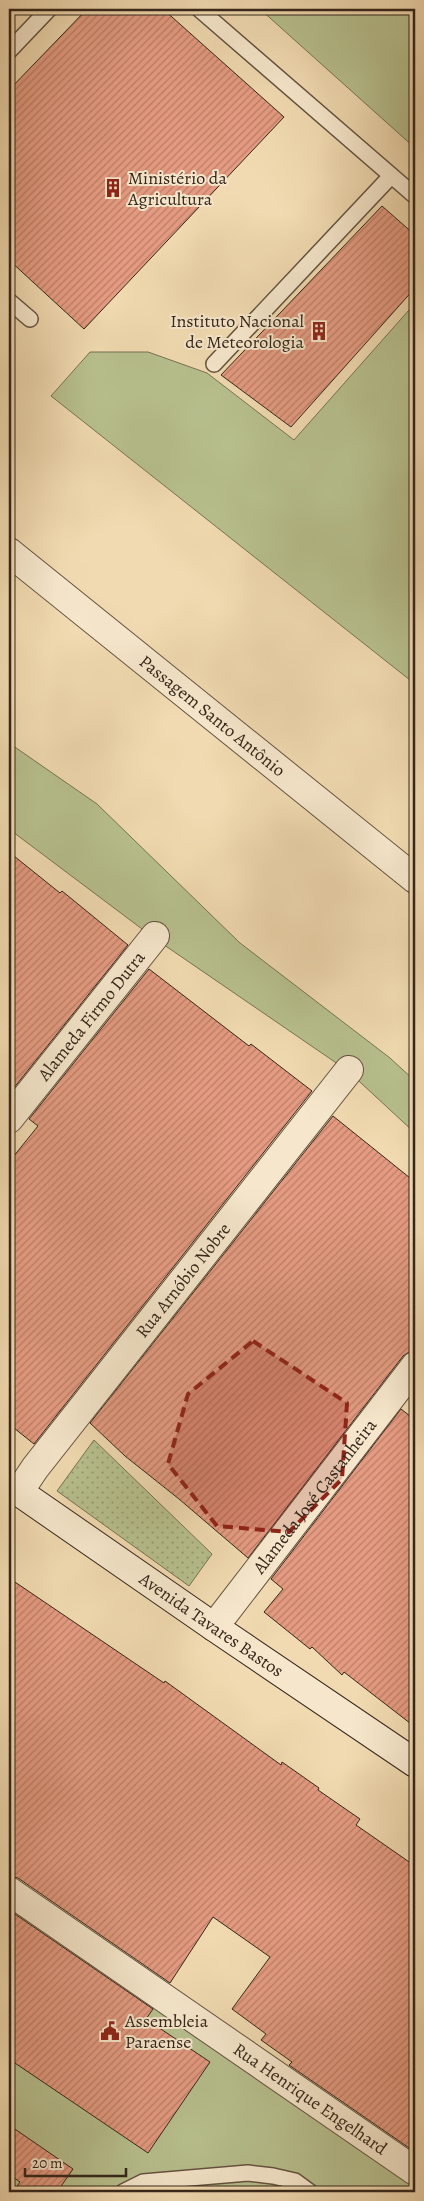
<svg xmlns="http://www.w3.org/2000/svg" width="424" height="2201" font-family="Alegreya,serif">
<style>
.grass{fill:#b7c08e;stroke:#767354}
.park{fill:url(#park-dots);stroke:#767354}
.building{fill:url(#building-hatch);stroke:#35261b}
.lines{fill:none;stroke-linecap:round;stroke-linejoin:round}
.service-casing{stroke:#645340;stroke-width:18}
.minor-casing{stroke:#645340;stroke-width:30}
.secondary-casing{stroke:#35261b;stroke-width:30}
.service{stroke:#f6e7cc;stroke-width:15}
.minor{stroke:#f6e7cc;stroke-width:28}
.secondary{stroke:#f6e7cc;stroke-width:28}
.marked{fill:#8f2418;fill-opacity:0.2;stroke:#8f2418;stroke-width:4;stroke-dasharray:10 6;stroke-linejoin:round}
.labels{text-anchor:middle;stroke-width:4;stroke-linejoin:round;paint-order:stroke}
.poi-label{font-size:18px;fill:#35261b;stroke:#f6e7cc;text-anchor:start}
.street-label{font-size:18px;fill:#35261b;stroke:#f6e7cc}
</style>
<defs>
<pattern id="park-dots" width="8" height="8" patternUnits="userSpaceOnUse" patternTransform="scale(1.25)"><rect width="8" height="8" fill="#b7c08e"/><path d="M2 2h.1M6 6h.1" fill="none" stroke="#969c73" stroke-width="1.8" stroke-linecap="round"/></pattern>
<pattern id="building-hatch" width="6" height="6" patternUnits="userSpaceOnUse" patternTransform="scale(1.25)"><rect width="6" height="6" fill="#e59b81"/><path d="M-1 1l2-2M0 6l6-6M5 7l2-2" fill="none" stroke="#ba7e69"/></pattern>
</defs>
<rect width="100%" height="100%" fill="#f1dab1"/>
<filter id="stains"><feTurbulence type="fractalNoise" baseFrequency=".004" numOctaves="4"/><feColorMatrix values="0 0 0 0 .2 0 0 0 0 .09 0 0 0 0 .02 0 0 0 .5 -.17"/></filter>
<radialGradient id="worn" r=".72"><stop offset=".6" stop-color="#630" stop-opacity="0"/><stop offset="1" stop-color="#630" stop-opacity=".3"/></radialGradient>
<g class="grass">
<polygon points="260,9 415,9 415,148"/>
<polygon points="409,310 415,315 415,684 51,396 90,352 148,352 207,373 294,440"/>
<polygon points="9,743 97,804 240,943 390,1058 415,1081 415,1133 348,1071 154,938 9,829"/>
<polygon points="9,1891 415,2170 415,2192 9,2192"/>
</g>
<polygon class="park" points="94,1440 212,1554 189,1586 57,1491"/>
<g class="building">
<polygon points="87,9 163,9 284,117 84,329 9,260 9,90"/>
<polygon points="382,206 415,235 415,288 291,427 221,375"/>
<polygon points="9,852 60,893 62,891 128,945 9,1094"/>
<polygon points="149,969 249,1046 251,1044 312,1091 34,1444 9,1424 9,1162 38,1126 29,1119"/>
<polygon points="333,1116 415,1182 415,1351 409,1352 403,1356 248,1558 179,1499 125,1456 90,1423"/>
<polygon points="401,1409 415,1420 415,1727 344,1672 342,1675 312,1647 310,1649 264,1612 283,1589 271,1579"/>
<polygon points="9,1578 164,1683 165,1681 281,1765 282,1762 319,1788 318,1790 360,1819 356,1825 415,1866 415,2152 289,2065 292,2062 261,2040 266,2034 232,2009 270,1957 213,1917 170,1983 18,1878 9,1876"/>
<polygon points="9,1910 153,2009 146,2019 210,2062 148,2153 9,2059"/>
<polygon points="9,2125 73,2169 57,2192 13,2192 20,2182 9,2174"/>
</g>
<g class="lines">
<g class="service-casing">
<g id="service">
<polyline points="199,9 415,196"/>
<polyline points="9,51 49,9"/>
<polyline points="9,301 30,319"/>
<polyline points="214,364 391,176"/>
<polyline points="123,2192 143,2182 248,2173 273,2176 295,2181 310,2192"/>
</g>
</g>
<g class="minor-casing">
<g id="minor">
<path id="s1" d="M 9,552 L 415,879"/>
<path id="s2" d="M 9,1119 L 155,936"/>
<path id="s3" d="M 19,1492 L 35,1468 L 349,1070"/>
<path id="s4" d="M 214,1627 L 415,1366"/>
<path id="s5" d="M 9,1891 L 415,2171"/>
</g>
</g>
<g class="secondary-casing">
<g id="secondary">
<path id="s6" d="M 9,1485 L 214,1627 L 415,1763"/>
</g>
</g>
<use href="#service" class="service"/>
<use href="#minor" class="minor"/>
<use href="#secondary" class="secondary"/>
</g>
<path class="marked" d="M 253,1341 L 347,1403 L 342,1479 L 289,1532 L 217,1526 L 168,1464 L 188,1394 Z"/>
<defs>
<g id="building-bare" transform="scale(1.5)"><path d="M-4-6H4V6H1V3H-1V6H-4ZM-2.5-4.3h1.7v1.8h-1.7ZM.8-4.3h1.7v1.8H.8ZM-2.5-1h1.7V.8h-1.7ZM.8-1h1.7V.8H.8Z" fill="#8f2418" stroke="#f6e7cc" stroke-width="2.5" paint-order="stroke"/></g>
<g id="civic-bare" transform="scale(1.5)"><path d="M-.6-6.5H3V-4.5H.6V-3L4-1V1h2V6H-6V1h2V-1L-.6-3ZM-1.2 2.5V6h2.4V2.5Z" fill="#8f2418" stroke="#f6e7cc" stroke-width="2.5" paint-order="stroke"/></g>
</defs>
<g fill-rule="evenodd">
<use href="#building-bare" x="113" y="188"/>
<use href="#building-bare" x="319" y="331"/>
<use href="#civic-bare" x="110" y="2031"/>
</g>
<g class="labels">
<g class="poi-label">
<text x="128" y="184">Ministério da<tspan x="128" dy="21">Agricultura</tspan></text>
<text x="304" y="327" text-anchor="end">Instituto Nacional<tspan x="304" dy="21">de Meteorologia</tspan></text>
<text x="125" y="2027">Assembleia<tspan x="125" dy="21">Paraense</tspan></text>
</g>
<g class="street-label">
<text dy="6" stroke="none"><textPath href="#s1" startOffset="261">Passagem Santo Antônio</textPath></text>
<text dy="6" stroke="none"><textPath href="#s2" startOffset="132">Alameda Firmo Dutra</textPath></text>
<text dy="6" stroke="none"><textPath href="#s3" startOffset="268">Rua Arnóbio Nobre</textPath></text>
<text dy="6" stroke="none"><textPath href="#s4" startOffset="165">Alameda José Castanheira</textPath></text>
<text dy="6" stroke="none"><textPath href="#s6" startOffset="246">Avenida Tavares Bastos</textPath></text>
<text dy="6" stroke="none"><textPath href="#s5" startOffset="366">Rua Henrique Engelhard</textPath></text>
</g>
</g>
<rect width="424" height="2201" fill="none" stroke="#f1dab1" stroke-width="30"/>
<rect x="10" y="10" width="404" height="2181" fill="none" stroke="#35261b" stroke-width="2.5"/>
<rect x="15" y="15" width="394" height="2171" fill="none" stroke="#35261b"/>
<path d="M25 2168v8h101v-8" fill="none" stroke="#35261b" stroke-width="2.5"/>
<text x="32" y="2168" font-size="15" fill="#35261b" stroke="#f6e7cc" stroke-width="4" paint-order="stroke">20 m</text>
<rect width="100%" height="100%" filter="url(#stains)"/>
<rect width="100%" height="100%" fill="url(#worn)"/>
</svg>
